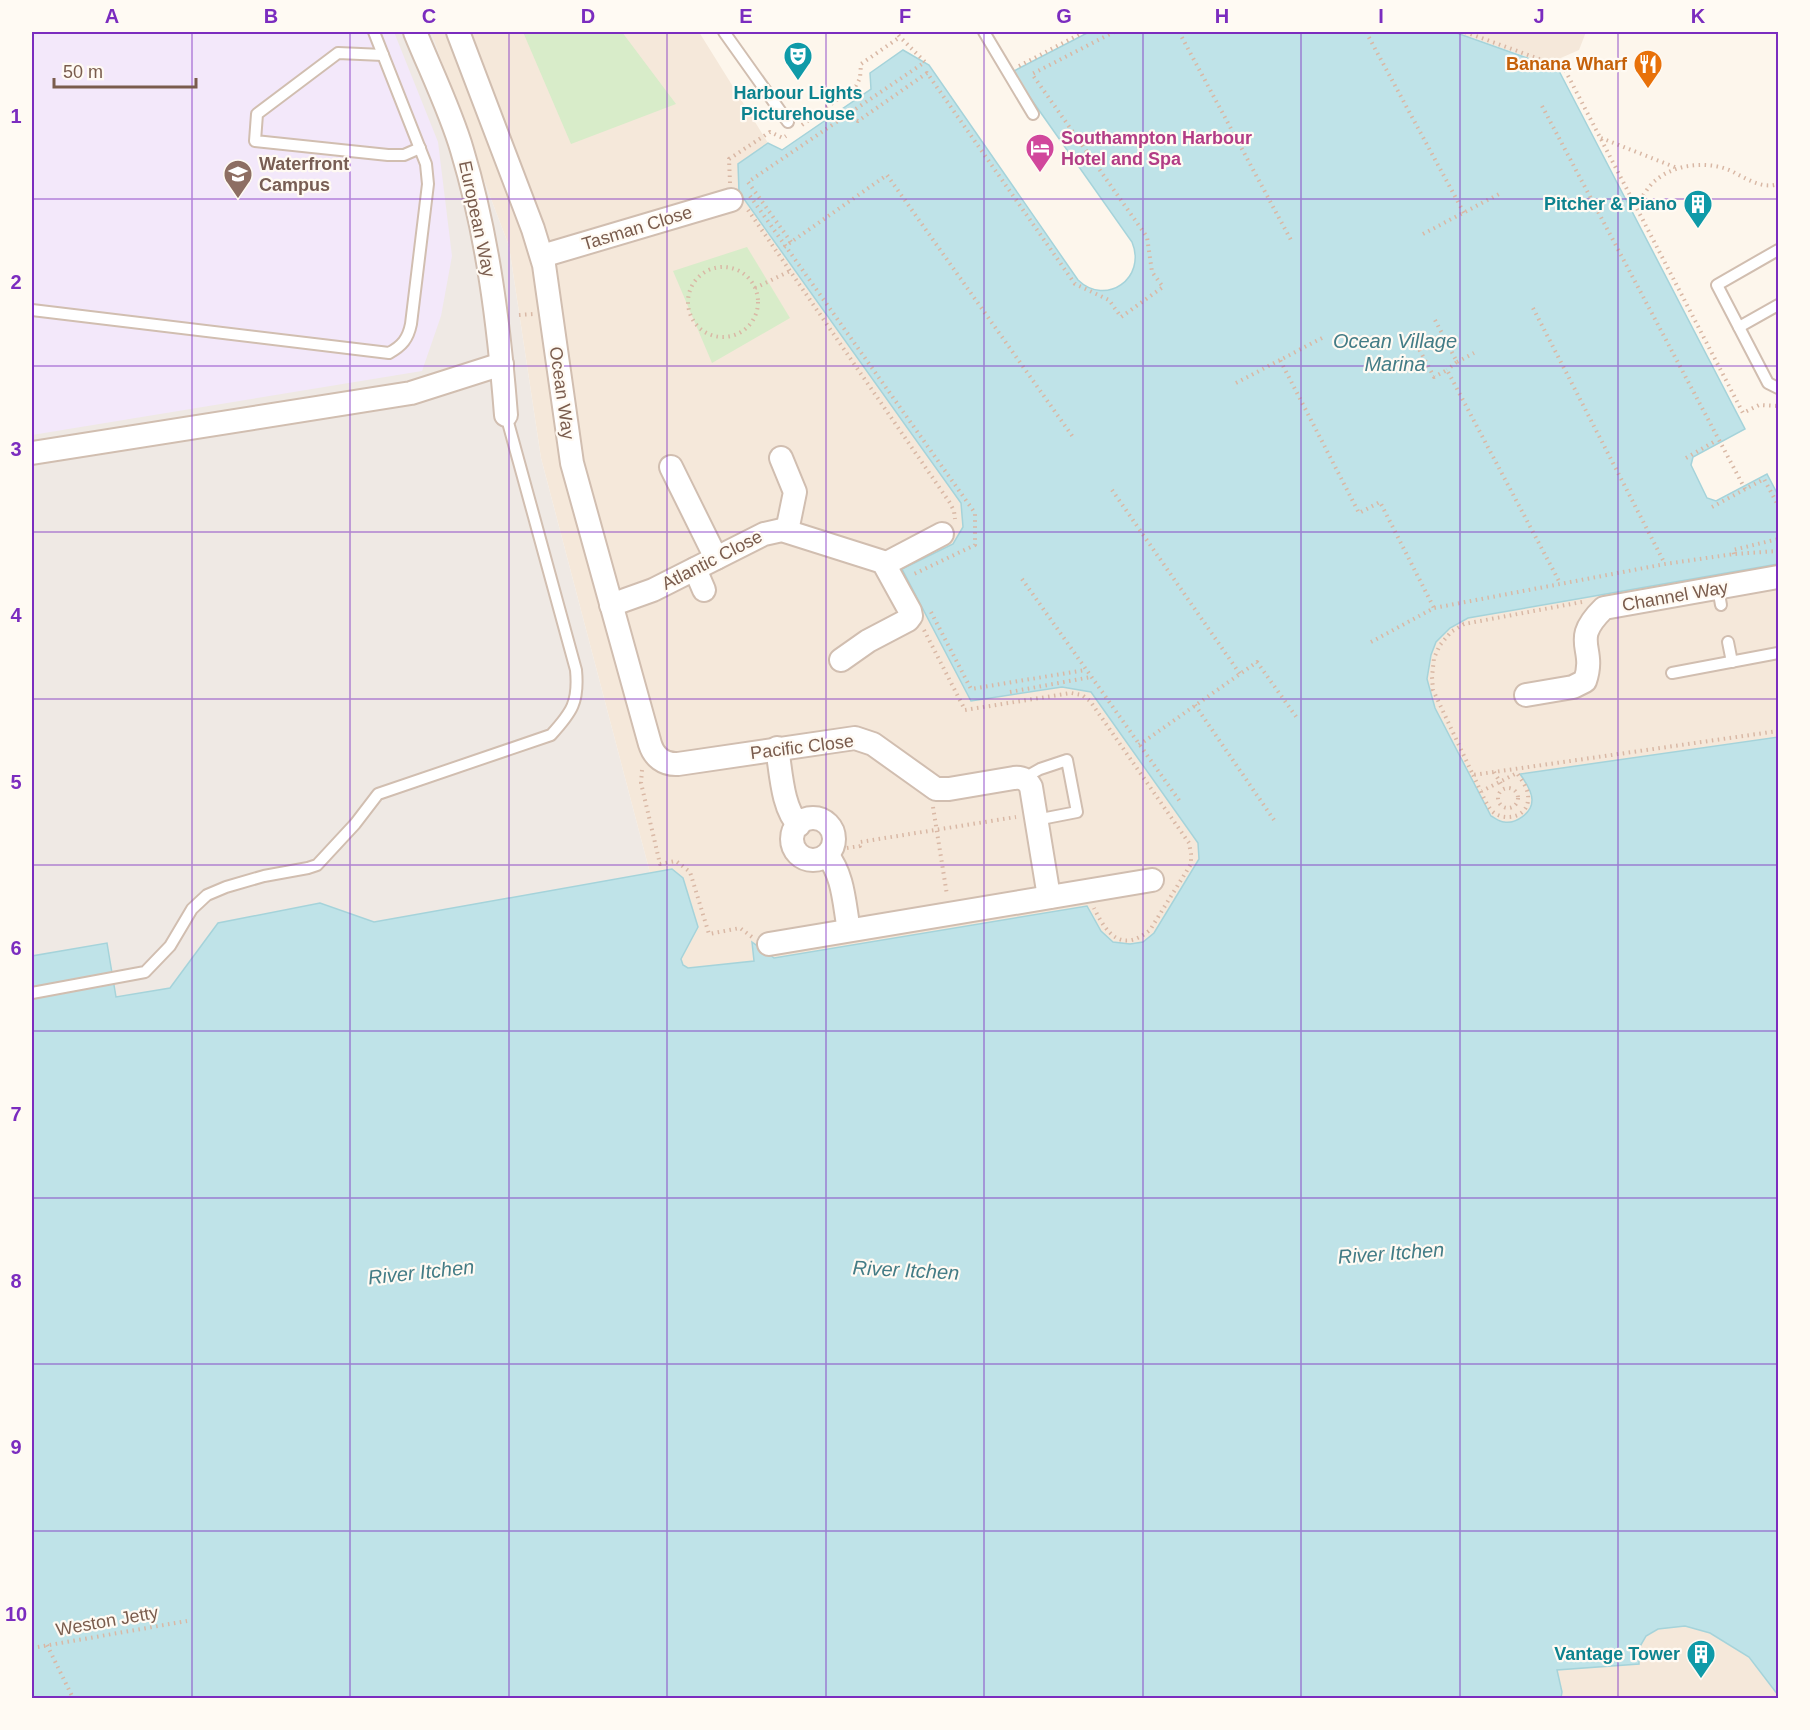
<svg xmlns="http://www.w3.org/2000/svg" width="1810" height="1730" font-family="Arial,sans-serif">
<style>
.residential{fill:#f5e8da}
.industrial{fill:#efe9e4}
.education{fill:#f3e8fa}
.green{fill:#d8ecc9}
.water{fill:#bfe3e8;stroke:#a5d3da;stroke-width:1.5}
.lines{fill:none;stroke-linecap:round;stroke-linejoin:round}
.service-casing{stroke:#d1beb0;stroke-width:14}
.minor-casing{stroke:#d1beb0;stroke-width:26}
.path{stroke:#d9b8a5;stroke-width:4;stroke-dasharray:1.5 4.5;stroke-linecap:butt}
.service{stroke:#fff;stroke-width:10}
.minor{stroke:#fff;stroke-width:22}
.grid{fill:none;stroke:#7b2cbf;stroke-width:1.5;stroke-opacity:0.55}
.labels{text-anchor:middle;stroke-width:4.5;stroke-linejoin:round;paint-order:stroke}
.food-label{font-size:18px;font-weight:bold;fill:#c56008;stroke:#fffaf3;text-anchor:end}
.culture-label{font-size:18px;font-weight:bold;fill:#0d838f;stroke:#fffaf3;text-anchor:end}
.hotel-label{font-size:18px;font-weight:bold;fill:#b23c85;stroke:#fffaf3;text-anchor:start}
.education-label{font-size:18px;font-weight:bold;fill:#785e54;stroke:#fffaf3;text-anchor:start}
.street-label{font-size:18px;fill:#7a5c4d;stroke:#fffaf3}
.water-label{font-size:20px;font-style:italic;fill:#437c86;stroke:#fffaf3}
.neatline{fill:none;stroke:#7b2cbf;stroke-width:2}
.grid-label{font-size:20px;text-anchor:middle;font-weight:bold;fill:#7b2cbf}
</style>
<rect width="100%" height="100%" fill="#fdf6ec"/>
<g class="residential">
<polygon points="431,32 699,32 768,143 738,164 739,192 961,503 963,527 953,544 903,569 971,701 1063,687 1091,692 1198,843 1199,859 1154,933 1143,942 1130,944 1113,942 1101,931 1087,906 774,958 752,943 754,961 688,968 683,965 681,959 698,927 683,878 672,869 650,873 541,458 509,246 478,165"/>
<polygon points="1456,32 1586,32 1579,50 1547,64"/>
<polygon points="1778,564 1778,737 1520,774 1529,789 1532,801 1528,811 1521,819 1513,822 1504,822 1491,816 1435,708 1427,679 1431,655 1436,642 1450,628 1468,618"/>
<polygon points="1685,1626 1710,1633 1749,1657 1778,1695 1778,1698 1561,1698 1562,1692 1557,1670 1638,1664 1639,1648 1646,1636 1658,1629"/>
</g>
<polygon class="industrial" points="32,32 431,32 478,165 509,246 541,458 650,873 374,922 320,903 218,923 170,988 115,998 107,943 32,956"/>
<polygon class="education" points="32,32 394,32 438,142 452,256 441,316 422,371 32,435"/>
<g class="green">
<polygon points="523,32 622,32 676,104 571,144"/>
<polygon points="747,247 790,318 712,363 673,271"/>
</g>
<path class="water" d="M 1089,32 L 1454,32 L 1558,69 L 1745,429 L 1693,457 L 1691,465 L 1707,498 L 1716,501 L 1767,474 L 1778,495 L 1778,564 L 1468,618 L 1450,628 L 1436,642 L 1431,655 L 1427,679 L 1435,708 L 1491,816 C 1495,818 1500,822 1504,822 C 1516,824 1532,813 1532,800 C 1532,791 1525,781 1520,774 L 1778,737 L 1778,1695 L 1749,1657 L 1710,1633 L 1685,1626 L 1658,1629 L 1646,1636 L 1639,1648 L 1639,1664 L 1557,1670 L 1562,1692 L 1561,1698 L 32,1698 L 32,956 L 107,943 L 116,997 L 170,988 L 218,923 L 320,903 L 374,922 L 672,869 L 683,878 L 698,927 L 681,959 L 683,965 L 688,968 L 754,961 L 752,942 L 774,958 L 1087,906 L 1101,931 L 1113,942 L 1130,944 L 1143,942 L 1154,933 L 1199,859 L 1198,843 L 1091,692 L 1062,687 L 971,701 L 902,569 L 953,544 L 963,527 L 961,503 L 739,192 L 738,164 L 768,143 L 782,150 L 871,89 L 870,73 L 903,50 L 929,65 L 1078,280 C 1106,307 1147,278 1132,242 L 1012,72 Z"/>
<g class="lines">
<g class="service-casing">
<g id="service">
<polyline points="724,32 788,122"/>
<polyline points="984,32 1033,114"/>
<polyline points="383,55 338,53 257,114 255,141 388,155 404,155 420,148"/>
<polyline points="1778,250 1717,285 1768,383 1778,388"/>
<path d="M 32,310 L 389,353 C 402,346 408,339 411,324 L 428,184 L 426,164 L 374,32"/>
<polyline points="1739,327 1778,305"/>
<polyline points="1718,588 1721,605"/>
<polyline points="1728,642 1732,662"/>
<polyline points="1672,673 1778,653"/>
<polyline points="1024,778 1040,769 1067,760 1077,812 1036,820"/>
<path d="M 32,993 L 145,972 L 170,946 L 192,909 L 207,895 L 226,887 L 264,876 L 308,868 L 317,865 L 355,824 L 378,794 L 551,735 C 572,712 579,702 576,670 L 506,415"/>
</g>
</g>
<g class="minor-casing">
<g id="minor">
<path d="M 415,32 C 430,69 451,112 462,150 C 488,236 499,326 506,415"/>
<path d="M 458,32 L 533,229 L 544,265 L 572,463 L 650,744 C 654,757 664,765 678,764 L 855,738 L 873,744 L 936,789 L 949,789 L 1014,778 C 1023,777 1027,780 1031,787 L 1049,897"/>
<polyline points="542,256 731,200"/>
<polyline points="32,453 411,393 502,364"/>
<polyline points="781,458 795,492 787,531"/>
<polyline points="671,467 716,558"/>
<polyline points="885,564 942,534"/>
<polyline points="695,569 704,590"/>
<polyline points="611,605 653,590 764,534 782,530 883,562 910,611 911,616 908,620 868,641 841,660"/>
<path d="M 1526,695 L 1573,687 L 1585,681 C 1597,646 1569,642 1604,608 L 1778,577"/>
<path d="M 777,748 C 781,771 782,809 799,825"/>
<circle cx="813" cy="839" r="21"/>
<path d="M 827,855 C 844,876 844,904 849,930"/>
<polyline points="769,944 1152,880"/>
</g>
</g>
<g class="path">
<polyline points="1179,32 1292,242"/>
<polyline points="1366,32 1464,213"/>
<polyline points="1465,32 1564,68 1743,413 1759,405 1778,406"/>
<polyline points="1019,66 1084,32"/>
<polyline points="1542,106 1745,489"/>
<polyline points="846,115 858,121 927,73 1075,284 1109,300 1121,317 1163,287 1152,272 1147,237 1032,74 1114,32"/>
<polyline points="802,125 856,86 860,78 861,64 900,37 896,32"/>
<polyline points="1601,138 1677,168"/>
<polyline points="730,183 729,159 770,132 783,138 786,136"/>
<polyline points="750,196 975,513 975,545 914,574"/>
<path d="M 1636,205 C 1642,198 1648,186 1656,180 C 1676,163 1713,160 1735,173 C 1749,180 1763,189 1778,184"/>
<polyline points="748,210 950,503 954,511 955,519"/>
<polyline points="1423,234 1501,193"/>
<polyline points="791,242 748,182 925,62 900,37"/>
<polyline points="784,247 887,175 1073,437"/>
<circle cx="723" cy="302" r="35"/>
<polyline points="755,288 790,271"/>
<polyline points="1533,308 1665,564"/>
<polyline points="519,315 533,314"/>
<polyline points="1435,320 1457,362 1447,370"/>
<polyline points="1411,334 1434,377 1447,370 1560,583"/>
<polyline points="1322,338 1280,360 1359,513 1380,502 1434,608"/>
<polyline points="1457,362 1474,353"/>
<polyline points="1236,383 1280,360"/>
<polyline points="1686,458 1717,440"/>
<polyline points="1112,490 1240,674"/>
<polyline points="1712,507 1764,479 1778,505"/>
<polyline points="1734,554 1733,550 1778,539"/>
<polyline points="1022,579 1181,803"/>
<polyline points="1582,602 1464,624 1451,632 1440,645 1434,658 1432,677 1433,690 1473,775 1778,731"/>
<polyline points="931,612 971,689 1085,670"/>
<path d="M 924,630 L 965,710 L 1071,693 L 1082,695 L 1090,701 L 1189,843 L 1191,854 L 1191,864 L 1150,930 C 1122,953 1107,935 1094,908"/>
<polyline points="1371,642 1434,608 1665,564 1734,554 1778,551"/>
<polyline points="1010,692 1091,677"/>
<polyline points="1195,705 1274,820"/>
<polyline points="1139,745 1257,662 1297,718"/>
<polyline points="642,770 641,783 660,864 676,861 690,872 709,934 740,928 752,937"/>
<polyline points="1494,772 1503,787"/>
<path d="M 1473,775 C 1478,784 1486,806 1493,812 C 1505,822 1528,817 1528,799 C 1529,789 1522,781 1517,773 L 1482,791"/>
<circle cx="1508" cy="798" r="10"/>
<polyline points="933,807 947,895"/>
<polyline points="847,848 860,846 860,842 1016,817"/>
<polyline points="47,1645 73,1698"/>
<polyline points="32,1648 187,1621"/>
</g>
<use href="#service" class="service"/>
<use href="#minor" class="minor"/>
</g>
<path class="grid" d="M 192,32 L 192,1698M 350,32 L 350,1698M 509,32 L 509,1698M 667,32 L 667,1698M 826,32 L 826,1698M 984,32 L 984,1698M 1143,32 L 1143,1698M 1301,32 L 1301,1698M 1460,32 L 1460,1698M 1618,32 L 1618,1698M 32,199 L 1778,199M 32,366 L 1778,366M 32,532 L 1778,532M 32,699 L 1778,699M 32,865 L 1778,865M 32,1031 L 1778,1031M 32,1198 L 1778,1198M 32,1364 L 1778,1364M 32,1531 L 1778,1531"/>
<defs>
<g id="theatre-pin" transform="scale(1.5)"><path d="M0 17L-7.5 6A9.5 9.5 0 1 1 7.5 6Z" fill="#0f9aa8" stroke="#fffaf3"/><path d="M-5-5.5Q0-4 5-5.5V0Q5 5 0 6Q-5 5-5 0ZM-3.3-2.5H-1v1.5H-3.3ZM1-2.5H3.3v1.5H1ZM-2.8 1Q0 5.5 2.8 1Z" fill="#fff"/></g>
<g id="restaurant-pin" transform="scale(1.5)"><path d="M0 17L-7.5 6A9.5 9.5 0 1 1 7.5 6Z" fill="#e8710a" stroke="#fffaf3"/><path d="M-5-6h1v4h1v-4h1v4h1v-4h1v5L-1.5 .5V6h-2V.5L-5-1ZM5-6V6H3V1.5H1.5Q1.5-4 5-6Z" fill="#fff"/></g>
<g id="hotel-pin" transform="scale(1.5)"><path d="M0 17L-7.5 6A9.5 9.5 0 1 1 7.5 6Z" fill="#d1479c" stroke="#fffaf3"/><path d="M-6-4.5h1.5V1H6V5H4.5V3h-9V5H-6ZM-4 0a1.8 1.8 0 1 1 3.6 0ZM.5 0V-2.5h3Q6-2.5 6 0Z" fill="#fff"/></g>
<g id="university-pin" transform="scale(1.5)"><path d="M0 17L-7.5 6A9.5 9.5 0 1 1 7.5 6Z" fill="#8d6e63" stroke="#fffaf3"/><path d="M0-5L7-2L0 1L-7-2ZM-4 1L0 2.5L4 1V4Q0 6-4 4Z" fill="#fff"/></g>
<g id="building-pin" transform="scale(1.5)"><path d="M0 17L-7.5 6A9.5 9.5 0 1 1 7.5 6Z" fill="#0f9aa8" stroke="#fffaf3"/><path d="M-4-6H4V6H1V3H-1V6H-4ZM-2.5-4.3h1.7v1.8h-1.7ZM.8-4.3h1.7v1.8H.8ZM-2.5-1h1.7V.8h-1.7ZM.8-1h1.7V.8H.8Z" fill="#fff"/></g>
</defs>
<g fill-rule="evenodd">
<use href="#theatre-pin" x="798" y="56"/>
<use href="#restaurant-pin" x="1648" y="64"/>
<use href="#hotel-pin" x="1040" y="148"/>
<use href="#university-pin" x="238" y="174"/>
<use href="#building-pin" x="1698" y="204"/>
<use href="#building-pin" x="1701" y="1654"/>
</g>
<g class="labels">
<g class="food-label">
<text x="1627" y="70">Banana Wharf</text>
</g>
<g class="culture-label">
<text x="798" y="99" text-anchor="middle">Harbour Lights<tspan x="798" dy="21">Picturehouse</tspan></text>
<text x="1677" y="210">Pitcher &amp; Piano</text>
<text x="1680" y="1660">Vantage Tower</text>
</g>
<g class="hotel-label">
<text x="1061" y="144">Southampton Harbour<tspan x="1061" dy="21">Hotel and Spa</tspan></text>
</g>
<g class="education-label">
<text x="259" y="170">Waterfront<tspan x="259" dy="21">Campus</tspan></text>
</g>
<g class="street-label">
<text transform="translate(477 219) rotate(78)" y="6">European Way</text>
<text transform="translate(637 228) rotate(-17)" y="6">Tasman Close</text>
<text transform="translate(562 393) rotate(82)" y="6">Ocean Way</text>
<text transform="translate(712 560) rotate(-27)" y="6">Atlantic Close</text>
<text transform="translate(1675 596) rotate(-10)" y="6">Channel Way</text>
<text transform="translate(802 747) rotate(-7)" y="6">Pacific Close</text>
<text transform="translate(107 1621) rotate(-10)" y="6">Weston Jetty</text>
</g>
<g class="water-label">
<text x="1395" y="348">Ocean Village<tspan x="1395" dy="23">Marina</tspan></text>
<text transform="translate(1391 1253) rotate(-4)" y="7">River Itchen</text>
<text transform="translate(906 1270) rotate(3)" y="7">River Itchen</text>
<text transform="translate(421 1272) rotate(-6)" y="7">River Itchen</text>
</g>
</g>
<rect width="1810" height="1730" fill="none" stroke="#fffaf3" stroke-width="66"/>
<path d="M54 78v9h142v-9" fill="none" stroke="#7a5c4d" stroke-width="3"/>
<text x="63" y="78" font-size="18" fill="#7a5c4d" stroke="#fffaf3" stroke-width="4.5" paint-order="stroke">50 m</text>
<rect x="33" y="33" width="1744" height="1664" class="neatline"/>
<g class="grid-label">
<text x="112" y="23">A</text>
<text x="271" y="23">B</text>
<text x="429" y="23">C</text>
<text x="588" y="23">D</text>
<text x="746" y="23">E</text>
<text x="905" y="23">F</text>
<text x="1064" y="23">G</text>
<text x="1222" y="23">H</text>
<text x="1381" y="23">I</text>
<text x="1539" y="23">J</text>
<text x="1698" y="23">K</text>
<text x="16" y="123">1</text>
<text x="16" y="289">2</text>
<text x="16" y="456">3</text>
<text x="16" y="622">4</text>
<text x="16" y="789">5</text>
<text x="16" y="955">6</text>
<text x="16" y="1121">7</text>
<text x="16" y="1288">8</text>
<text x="16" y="1454">9</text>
<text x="16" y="1621">10</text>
</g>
</svg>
